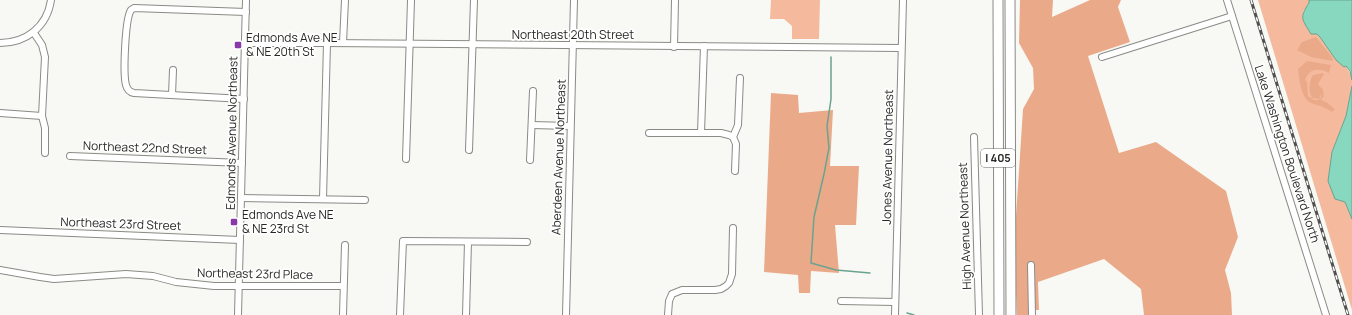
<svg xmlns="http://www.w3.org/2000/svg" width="1352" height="315" font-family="Manrope,sans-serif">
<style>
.green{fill:#f5ba9d}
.forest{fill:#eaaa89}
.water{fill:#87d8be;stroke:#6aa390}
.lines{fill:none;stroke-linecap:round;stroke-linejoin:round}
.stream{stroke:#6aa390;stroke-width:1.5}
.minor-casing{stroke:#8a8b86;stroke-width:8}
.highway-casing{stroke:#8a8b86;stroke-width:11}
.minor{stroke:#fff;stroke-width:6}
.highway{stroke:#fff;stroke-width:9}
.rail-casing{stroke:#50504e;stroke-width:3}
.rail{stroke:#fff;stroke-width:1.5;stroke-dasharray:4.5;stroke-linecap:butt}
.poi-dot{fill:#8939a9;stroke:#fff;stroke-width:1.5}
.labels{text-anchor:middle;stroke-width:3.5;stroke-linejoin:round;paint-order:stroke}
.shield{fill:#fff;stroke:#686866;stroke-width:1}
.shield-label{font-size:11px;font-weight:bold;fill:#272725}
.street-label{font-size:12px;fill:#272725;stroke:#fff}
.poi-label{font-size:12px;fill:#272725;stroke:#fff;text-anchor:start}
</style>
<rect width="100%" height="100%" fill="#f8f9f4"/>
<g class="green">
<polygon points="771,0 820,0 819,39 792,39 792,26 784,19 770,19"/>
<polygon points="1258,0 1309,0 1309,3 1303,12 1336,60 1346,66 1352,77 1352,86 1346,116 1332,152 1345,202 1352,219 1352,310"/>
</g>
<g class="forest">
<polygon points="1020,0 1053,0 1052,17 1090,0 1121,0 1118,7 1130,42 1088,56 1119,153 1156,142 1226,191 1238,237 1225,270 1231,293 1232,315 1144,315 1141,289 1104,259 1038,282 1039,310 1028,310 1028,315 1017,315 1014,247 1023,109 1034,89 1033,68 1019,43"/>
<polygon points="1316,37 1332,57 1333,61 1311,57 1297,50 1302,42"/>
<path d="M 1307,61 L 1331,65 L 1329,73 C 1318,68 1310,68 1305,80 L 1307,82 L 1308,96 L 1314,100 L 1318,100 L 1321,98 L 1322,93 L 1319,99 L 1312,98 C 1308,91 1309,81 1313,75 L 1322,73 L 1324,74 L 1318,84 L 1323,90 L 1324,96 L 1321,100 L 1326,102 L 1335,109 L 1332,112 C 1325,107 1319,106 1311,103 C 1301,98 1299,79 1298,69 Z"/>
<polygon points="771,93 798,95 799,113 833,110 830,166 859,166 856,225 835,225 839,273 811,271 810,293 799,293 798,275 764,272"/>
</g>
<g class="water">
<path d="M 1309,0 L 1352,0 L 1352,80 L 1350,71 L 1346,66 L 1344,67 L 1336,60 L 1320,37 L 1317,34 L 1311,34 C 1302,19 1299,18 1309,3 Z"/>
<polygon points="1352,86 1352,219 1345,202 1335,199 1328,181 1332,152 1346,116"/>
</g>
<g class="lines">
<g class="stream">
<polyline points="831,57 831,99 827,126 829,148 824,174 814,217 811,263 836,270 870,273"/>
<polyline points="907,313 914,315"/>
</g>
<g class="minor-casing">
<g id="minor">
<polyline points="1227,0 1326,315"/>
<polyline points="34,33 42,45 45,57 42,116 45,128 45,153"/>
<path d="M 0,43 C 26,43 47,27 51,0"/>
<polyline points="245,43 327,43 901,48"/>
<polyline points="343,43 345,0"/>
<polyline points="674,47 675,0"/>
<polyline points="1102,57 1232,16"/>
<polyline points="172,95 173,70"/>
<path d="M 244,99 L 134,93 C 129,92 127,89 126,85 C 123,74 125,19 131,10 L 134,8 L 246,12"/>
<polyline points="0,113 42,116"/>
<polyline points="532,125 570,126"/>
<polyline points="649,133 721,133 729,135 733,137"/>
<polyline points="701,133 704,46"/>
<polyline points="974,137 979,315"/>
<polyline points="469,150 474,0"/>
<polyline points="70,156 242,163"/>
<polyline points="406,159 411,0"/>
<polyline points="530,160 533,91"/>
<polyline points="735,171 736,144 733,137 738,125 740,78"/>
<polyline points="241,198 365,200"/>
<polyline points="323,199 327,43"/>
<polyline points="0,230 240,240"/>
<polyline points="1031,265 1032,315"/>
<polyline points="0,270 40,277 54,279 126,274 153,276 176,282 214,286 343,286"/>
<polyline points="841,301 895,302"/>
<polyline points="238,315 246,0"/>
<polyline points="343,315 345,245"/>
<polyline points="400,315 403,241 527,242"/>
<polyline points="466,315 468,242"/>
<polyline points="566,315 574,0"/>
<polyline points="668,315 669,301 672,294 682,290 715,290 721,289 726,286 729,283 732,274 733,228"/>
<polyline points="895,315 903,0"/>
</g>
</g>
<g class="highway-casing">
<g id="highway">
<polyline points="998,0 999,315"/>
<polyline points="1010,0 1011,315"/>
</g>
</g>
<use href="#minor" class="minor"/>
<use href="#highway" class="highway"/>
<g class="rail-casing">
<polyline id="rail" points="1251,0 1348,315"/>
</g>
<use href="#rail" class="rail"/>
</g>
<g class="poi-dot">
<rect x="234" y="41" width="8" height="8" rx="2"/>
<rect x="230" y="218" width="8" height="8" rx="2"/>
</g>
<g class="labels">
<rect class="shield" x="981" y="149" width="34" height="18" rx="3"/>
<g class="shield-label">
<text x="998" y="162">I 405</text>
</g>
<g class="street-label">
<text x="573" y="39">Northeast 20th Street</text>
<text transform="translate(232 133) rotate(-89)" y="4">Edmonds Avenue Northeast</text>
<text transform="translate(145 148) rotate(2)" y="4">Northeast 22nd Street</text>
<text transform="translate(1287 154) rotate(72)" y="4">Lake Washington Boulevard North</text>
<text transform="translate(559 157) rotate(-88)" y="4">Aberdeen Avenue Northeast</text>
<text transform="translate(888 157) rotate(-89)" y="4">Jones Avenue Northeast</text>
<text transform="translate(121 224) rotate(2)" y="4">Northeast 23rd Street</text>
<text transform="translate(965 226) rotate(-92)" y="4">High Avenue Northeast</text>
<text transform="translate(255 274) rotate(1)" y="4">Northeast 23rd Place</text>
</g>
<g class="poi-label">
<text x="246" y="42">Edmonds Ave NE<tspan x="246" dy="14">&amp; NE 20th St</tspan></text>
<text x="242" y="219">Edmonds Ave NE<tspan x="242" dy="14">&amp; NE 23rd St</tspan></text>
</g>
</g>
</svg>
